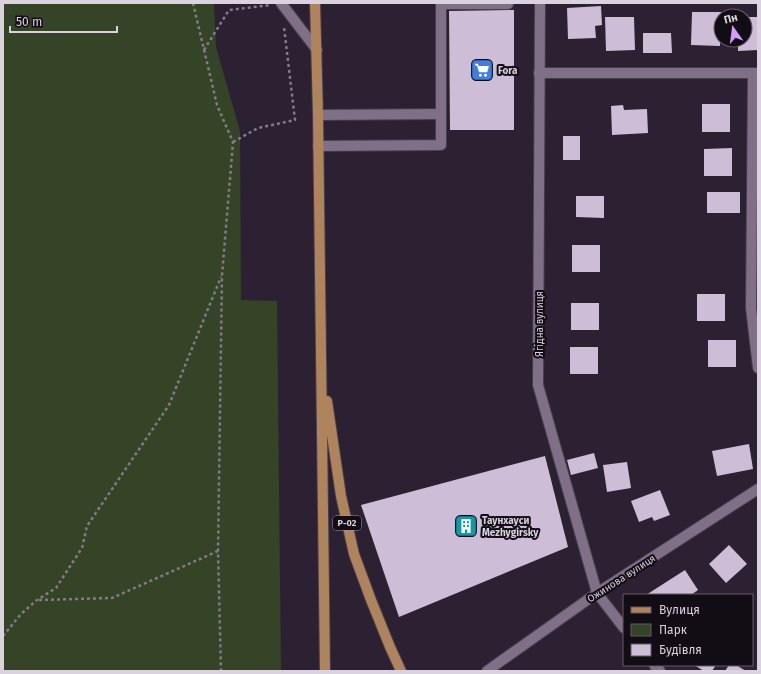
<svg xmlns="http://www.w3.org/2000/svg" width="761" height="674" font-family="'Fira Sans',sans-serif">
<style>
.green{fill:#354326}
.building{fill:#cdbdd6}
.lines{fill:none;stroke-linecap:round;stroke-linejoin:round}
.minor-casing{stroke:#483d4d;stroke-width:12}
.major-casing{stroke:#483d4d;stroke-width:12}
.path{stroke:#847a8a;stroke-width:2.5;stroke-dasharray:3 3;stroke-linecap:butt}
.minor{stroke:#7f7087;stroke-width:10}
.major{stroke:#af835b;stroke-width:10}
.labels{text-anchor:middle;stroke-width:4;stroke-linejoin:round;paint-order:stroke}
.shield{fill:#120c15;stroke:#9e97a2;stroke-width:1}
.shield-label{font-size:9px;font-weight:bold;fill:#dad2df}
.poi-label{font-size:10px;font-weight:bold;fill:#dad2df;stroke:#120c15;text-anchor:start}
.street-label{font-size:10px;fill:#dad2df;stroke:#120c15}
</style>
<rect width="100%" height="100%" fill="#2c2033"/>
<polygon class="green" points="3,3 214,3 216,47 240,131 241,300 277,301 281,671 3,671"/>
<g class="building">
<polygon points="601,6 602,25 595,26 596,38 568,39 567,8"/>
<polygon points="514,10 514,130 450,130 449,11"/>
<polygon points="692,12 721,12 720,46 691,45"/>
<polygon points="605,17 634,17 635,50 606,51"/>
<polygon points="745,17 758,17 758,50 738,51 738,40 745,40"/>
<polygon points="643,33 671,33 672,53 643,53"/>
<rect x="702" y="104" width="28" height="28"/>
<polygon points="623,105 624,110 647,109 648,133 612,135 611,106"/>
<rect x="563" y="136" width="17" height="24"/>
<polygon points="732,148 732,176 704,176 704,149"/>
<rect x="707" y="192" width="33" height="21"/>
<polygon points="576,196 604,196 604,218 576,217"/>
<rect x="572" y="245" width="28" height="27"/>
<rect x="697" y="294" width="28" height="27"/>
<rect x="571" y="303" width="28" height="27"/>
<rect x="708" y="340" width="28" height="27"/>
<rect x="570" y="347" width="28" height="27"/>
<polygon points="749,444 753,469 717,476 712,451"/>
<polygon points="594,453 598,468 571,475 567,460"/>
<polygon points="545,456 568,547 399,617 361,505"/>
<polygon points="627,462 631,488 607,492 603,465"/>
<polygon points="660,490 670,515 654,521 652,517 639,522 631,501"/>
<polygon points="729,545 747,564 726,583 709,564"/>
<polygon points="685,570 698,590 691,595 646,595"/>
<polygon points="694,665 716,665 712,671 704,671"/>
<polygon points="729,665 736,665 746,671 725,671"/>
</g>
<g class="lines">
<g class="minor-casing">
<g id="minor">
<polyline points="281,3 317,50"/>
<polyline points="540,3 538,385 597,593 624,628"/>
<polyline points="539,73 758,73"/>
<polyline points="753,73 751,308 758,368"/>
<polyline points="318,115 441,114"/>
<polyline points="318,146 441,145 441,4 508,4"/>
<polyline points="654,665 660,671"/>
<polyline points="487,671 597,593 758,489"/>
</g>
</g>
<g class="major-casing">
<g id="major">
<polyline points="315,3 318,115 325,671"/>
<polyline points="327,401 341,496 354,554 371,600 390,647 401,671"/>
</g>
</g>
<g class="path">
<polyline points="193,3 217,105 233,142 222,275 218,551 221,671"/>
<polyline points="204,50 229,10 271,5"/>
<polyline points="233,142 258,128 295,120 284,27"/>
<polyline points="39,600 112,598 218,551"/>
<polyline points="3,636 21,614 37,600 56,588 82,548 87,526 169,405 221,277"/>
</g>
<use href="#minor" class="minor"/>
<use href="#major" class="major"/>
</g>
<defs>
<g id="supermarket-square" transform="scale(1.15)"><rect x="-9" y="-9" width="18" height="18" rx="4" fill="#3f7fe0" stroke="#120c15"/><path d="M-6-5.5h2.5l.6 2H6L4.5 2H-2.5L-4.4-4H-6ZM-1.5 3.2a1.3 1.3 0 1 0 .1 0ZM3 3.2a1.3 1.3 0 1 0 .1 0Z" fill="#fff"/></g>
<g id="building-square" transform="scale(1.15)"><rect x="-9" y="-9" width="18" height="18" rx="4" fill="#0f9aa8" stroke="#120c15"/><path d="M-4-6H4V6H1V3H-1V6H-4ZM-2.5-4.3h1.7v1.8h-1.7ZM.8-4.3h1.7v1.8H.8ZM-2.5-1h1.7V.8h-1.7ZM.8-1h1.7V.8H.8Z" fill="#fff"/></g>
</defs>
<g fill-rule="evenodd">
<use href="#supermarket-square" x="482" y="70"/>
<use href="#building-square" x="466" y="526"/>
</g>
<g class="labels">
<rect class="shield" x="333" y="516" width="28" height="14" rx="3"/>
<g class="shield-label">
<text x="347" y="526">Р-02</text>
</g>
<g class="poi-label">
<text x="498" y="74">Fora</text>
<text x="482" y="524">Таунхауси<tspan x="482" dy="12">Mezhygirsky</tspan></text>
</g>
<g class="street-label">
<text transform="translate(539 324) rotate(-90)" y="4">Ягідна вулиця</text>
<text transform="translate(621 578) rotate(-33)" y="4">Ожинова вулиця</text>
</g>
</g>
<rect width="761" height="674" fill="none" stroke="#dad2df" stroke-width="8"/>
<rect x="623" y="594" width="130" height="72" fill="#120c15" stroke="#625b66"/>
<rect x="631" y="607" width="20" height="6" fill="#af835b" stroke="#625b66"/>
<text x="659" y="614" font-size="12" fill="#dad2df">Вулиця</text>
<rect x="631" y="624" width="20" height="12" fill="#354326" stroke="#625b66"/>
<text x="659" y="634" font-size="12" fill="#dad2df">Парк</text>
<rect x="631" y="644" width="20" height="12" fill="#cdbdd6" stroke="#625b66"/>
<text x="659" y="654" font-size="12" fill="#dad2df">Будівля</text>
<g transform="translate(733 28) rotate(346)"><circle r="19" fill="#120c15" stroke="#625b66"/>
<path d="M0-3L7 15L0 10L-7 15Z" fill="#d89af8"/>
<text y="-6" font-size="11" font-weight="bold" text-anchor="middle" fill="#dad2df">Пн</text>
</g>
<path d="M10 26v6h107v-6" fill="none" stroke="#dad2df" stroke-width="2"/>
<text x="16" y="26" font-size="12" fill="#dad2df" stroke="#120c15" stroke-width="3" paint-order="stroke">50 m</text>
</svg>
